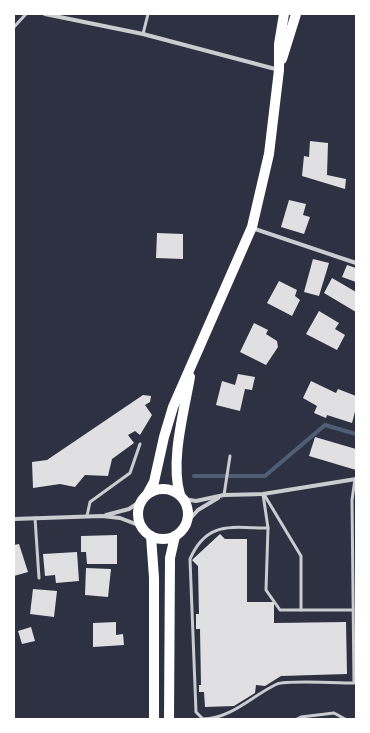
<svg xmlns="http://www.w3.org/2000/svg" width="370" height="733" font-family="Cabin,sans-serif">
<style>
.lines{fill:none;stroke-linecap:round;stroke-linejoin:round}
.stream{stroke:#4f5d75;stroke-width:4}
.building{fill:#e0e0e3}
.service{stroke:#caccd0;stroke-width:3}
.minor{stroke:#caccd0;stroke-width:4}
.primary{stroke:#fff;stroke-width:10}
</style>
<rect width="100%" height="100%" fill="#2d3142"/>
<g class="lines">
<polyline class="stream" points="194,476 265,476 325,425 356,434"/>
</g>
<g class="building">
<polygon points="310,141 328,143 327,175 346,179 345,189 302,176 304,156 309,157"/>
<polygon points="289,200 306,204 303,215 310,217 304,234 281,227"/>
<polygon points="157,233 183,234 183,259 156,258"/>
<polygon points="313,259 329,263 319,296 304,292"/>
<polygon points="347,265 356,268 356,282 342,277"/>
<polygon points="332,278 356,292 356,312 324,293"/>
<polygon points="279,281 297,290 295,296 300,300 292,316 267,303"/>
<polygon points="319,311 339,323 335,329 345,335 337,350 306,334"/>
<polygon points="254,323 268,330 266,334 277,341 278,347 266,365 240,352"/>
<polygon points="238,374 255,377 252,390 245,389 240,411 216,405 222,381 235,385"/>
<polygon points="311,381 336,393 338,389 356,396 356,408 352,423 327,415 326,418 314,413 317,406 303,398"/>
<polygon points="143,395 151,396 150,402 145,405 152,415 140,435 135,431 128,435 134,443 112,459 108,476 85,475 75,487 60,484 33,488 32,462 47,460"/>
<polygon points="315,437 356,449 356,470 309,456"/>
<polygon points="220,534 225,539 247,539 247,602 274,602 274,623 346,622 347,674 281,676 265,686 256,685 255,693 234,706 205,707 204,692 199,692 199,685 201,685 200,629 196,629 196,614 199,614 198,566 192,560"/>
<polygon points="117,535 117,564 87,564 86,552 81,552 81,536"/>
<polygon points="19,544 28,572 14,576 14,545"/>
<polygon points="77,552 79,581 56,583 55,575 45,576 43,554"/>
<polygon points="86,568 111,569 108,597 85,595"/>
<polygon points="33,589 57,591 54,617 30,614"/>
<polygon points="116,622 116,635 123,634 124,645 93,647 93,623"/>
<polygon points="31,627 35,641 22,644 18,631"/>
</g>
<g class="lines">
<g class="service">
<polyline points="14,27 26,14"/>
<polyline points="143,34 148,14"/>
<polyline points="263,494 268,528 266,590 280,610 353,610"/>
<polyline points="224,495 230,456"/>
<polyline points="265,496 301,556 301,610"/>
<polyline points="87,516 90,502 130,473 140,444"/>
<polyline points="35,518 39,578"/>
<path d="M 268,528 C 232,528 207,520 190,559 L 196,712 L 203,719 C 231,719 253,695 277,684 C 286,680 341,683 354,683 L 352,500 L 355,479"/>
<polyline points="297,719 301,717 334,713 345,719"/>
</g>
<g class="minor">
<polyline points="45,14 143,34 279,70"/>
<polyline points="252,228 356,263"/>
<polyline points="184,499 196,501 224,495 263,494 356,479"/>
<polyline points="106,515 129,509 141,501"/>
<polyline points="14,519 102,516 120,518 141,526"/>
<polyline points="186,523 198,510 218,498"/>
</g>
<g class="primary">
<polyline points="282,59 296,14"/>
<circle cx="163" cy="514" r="25"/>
<polyline points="148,493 154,482 164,437 173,407 252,227 269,154 279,70 279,44 284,14"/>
<path d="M 180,495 C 170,461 184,412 190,377"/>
<polyline points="151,536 154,578 154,719"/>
<polyline points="169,719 170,558 175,536"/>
</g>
</g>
<rect width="370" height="733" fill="none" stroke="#ffffff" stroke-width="30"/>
</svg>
